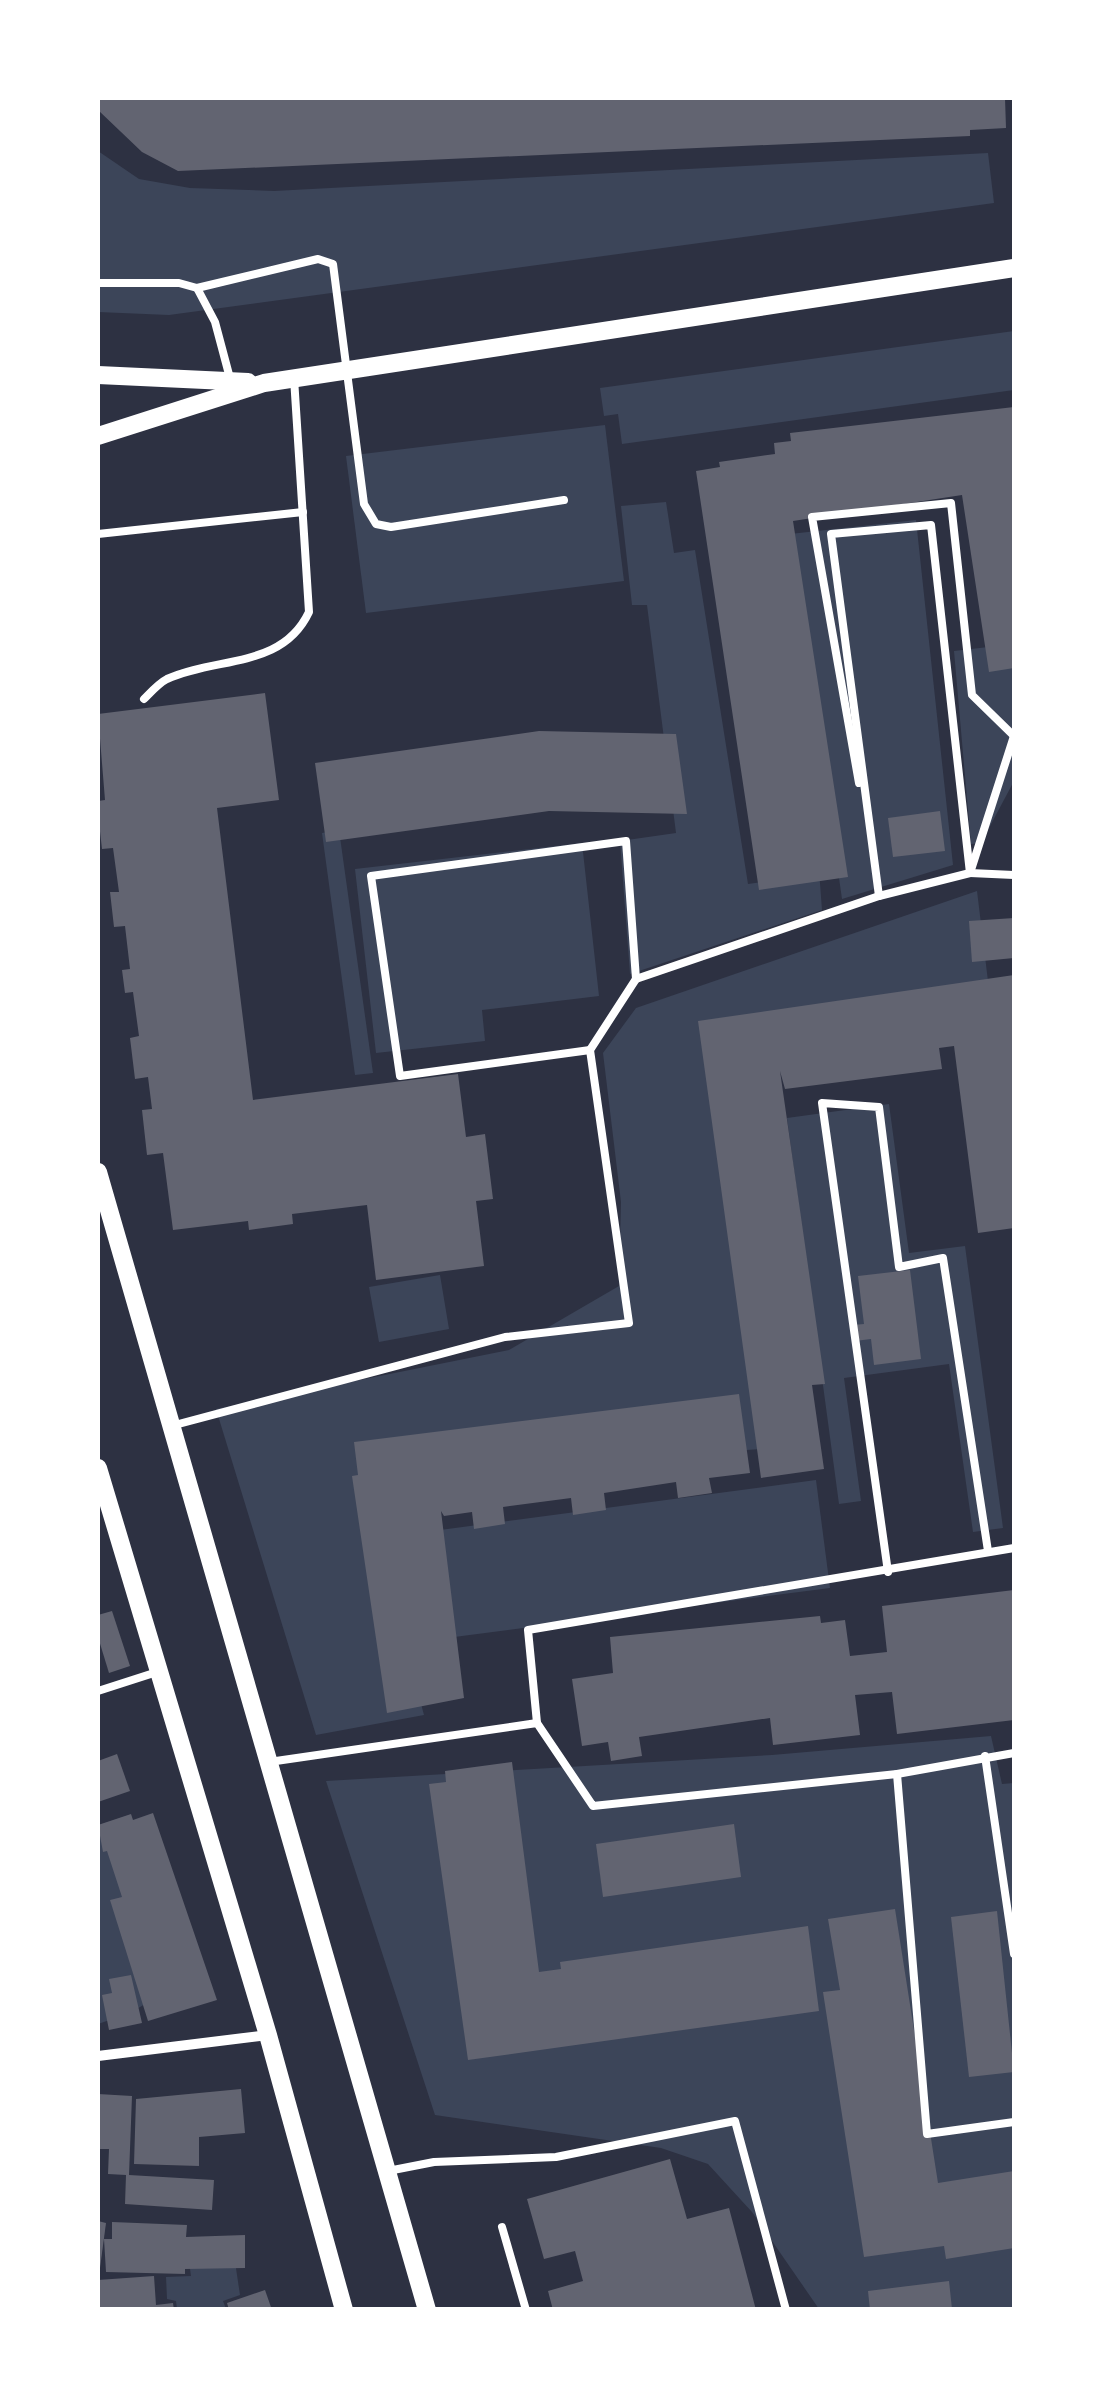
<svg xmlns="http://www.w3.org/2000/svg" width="1112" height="2407" font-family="'Crimson Pro',serif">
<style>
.green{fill:#3c4559}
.building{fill:#626471}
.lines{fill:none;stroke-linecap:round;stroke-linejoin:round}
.service{stroke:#fff;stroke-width:8}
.minor{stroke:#fff;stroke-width:10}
.tertiary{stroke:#fff;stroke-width:18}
</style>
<rect width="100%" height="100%" fill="#2d3142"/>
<g class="green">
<polygon points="98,151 139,179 190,188 274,191 988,153 994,203 169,315 98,312"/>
<polygon points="1014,331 1014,390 622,444 618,414 604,416 600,388"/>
<polygon points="605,425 624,581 366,613 346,456"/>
<polygon points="666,502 674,553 695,550 748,884 807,876 814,803 822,910 630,974 620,841 676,833 647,605 632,605 621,506"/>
<polygon points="916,520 953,865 842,899 790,534"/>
<polygon points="1014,644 1014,781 981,843 971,844 954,651"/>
<polygon points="339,830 373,1073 355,1075 322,833"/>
<polygon points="582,843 599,996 482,1010 485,1041 376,1053 355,869"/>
<polygon points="977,891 993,1022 762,1050 816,1445 361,1478 424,1715 316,1735 216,1409 509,1350 619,1286 621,1202 603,1053 636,1008"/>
<polygon points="889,1104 909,1253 965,1246 1003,1528 973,1532 949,1364 844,1378 861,1501 839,1504 787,1118"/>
<polygon points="440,1275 449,1329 379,1342 369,1287"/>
<polygon points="816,1480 830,1588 439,1639 425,1532"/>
<polygon points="991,1736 1002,1784 1014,1783 1014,2309 819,2309 752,2212 708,2164 661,2148 435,2115 326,1781 772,1755"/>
<polygon points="98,1828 105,1834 160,1995 130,2013 98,2024"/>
<polygon points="234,2255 240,2295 223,2301 226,2309 177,2309 176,2301 167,2299 166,2277 191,2276 189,2261"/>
</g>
<g class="building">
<polygon points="98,98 1005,98 1006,128 970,130 970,136 178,171 142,152 98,110"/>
<polygon points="1014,407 1014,668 989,672 962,495 793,521 848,877 759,890 696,471 720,467 719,462 775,454 774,443 791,441 790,433"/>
<polygon points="265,693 279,800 217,808 253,1100 458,1074 466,1137 485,1134 493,1199 476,1201 484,1266 376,1280 367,1205 292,1214 293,1224 249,1230 248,1221 173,1230 163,1153 147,1155 142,1110 152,1109 148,1077 135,1079 130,1038 139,1036 133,992 125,993 122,970 130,969 125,926 114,927 110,892 119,892 113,848 102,849 98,814 98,801 105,800 98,714"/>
<polygon points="539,731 676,734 687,814 549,811 326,842 315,763"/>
<polygon points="940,811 945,851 893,857 888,818"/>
<polygon points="1014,918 1014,958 972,962 969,921"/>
<polygon points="1014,975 1014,1228 978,1233 954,1046 939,1048 942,1069 785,1089 780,1071 825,1384 812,1385 824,1469 761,1478 698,1021"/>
<polygon points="910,1270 921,1359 874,1365 871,1339 855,1341 853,1325 864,1324 858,1276"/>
<polygon points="739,1394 750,1473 709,1478 712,1493 678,1498 676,1482 604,1493 606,1510 573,1515 571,1498 503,1507 505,1524 474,1529 472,1512 444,1516 441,1511 464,1698 387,1713 352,1476 358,1475 354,1442"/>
<polygon points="1014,1590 1014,1720 897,1734 892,1692 855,1695 860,1735 773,1745 770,1718 639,1737 642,1756 611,1761 608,1742 582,1746 572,1679 613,1673 610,1637 820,1616 821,1623 845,1620 850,1656 887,1652 882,1606"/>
<polygon points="112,1611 130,1666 109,1673 98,1637 98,1615"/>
<polygon points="117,1754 130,1791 98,1802 98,1761"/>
<polygon points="512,1762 539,1972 561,1969 560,1962 808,1926 819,2011 468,2060 429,1784 446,1782 445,1771"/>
<polygon points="153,1813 217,2000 148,2021 110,1900 122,1897 107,1851 103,1852 98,1825 131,1814 133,1820"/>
<polygon points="734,1824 741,1877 603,1897 596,1844"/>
<polygon points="895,1909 938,2183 1014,2171 1014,2248 946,2259 944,2246 864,2257 823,1992 840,1990 828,1919"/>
<polygon points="997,1911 1014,2072 969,2077 951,1917"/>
<polygon points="131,1975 142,2023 109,2030 102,1995 112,1993 109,1979"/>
<polygon points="241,2089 245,2133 199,2137 199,2166 134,2164 136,2099"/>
<polygon points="98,2094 132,2096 129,2175 214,2180 212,2210 125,2204 126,2175 108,2174 109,2149 98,2149"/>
<polygon points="670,2159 687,2219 729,2208 756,2310 553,2310 548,2291 583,2281 575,2251 544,2259 527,2199"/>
<polygon points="98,2221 106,2223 100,2268 98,2268"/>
<polygon points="112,2222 187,2225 186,2237 245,2235 245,2268 185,2269 185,2274 106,2272 104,2239 112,2239"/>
<polygon points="154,2276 156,2305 173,2303 174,2310 98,2310 98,2280"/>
<polygon points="949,2281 952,2309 870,2310 868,2291"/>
<polygon points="265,2290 272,2310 229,2310 227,2303"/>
</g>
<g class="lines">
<g class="service">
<polyline points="98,283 179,283 197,288 215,322 231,382"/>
<polyline points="197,288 318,259 333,264 364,504 376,524 391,527 564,500"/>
<polyline points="98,534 303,512"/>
<path d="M 144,699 C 151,692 159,683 167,679 C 218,656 282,669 309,612 L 294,378"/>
<polyline points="859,783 812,517 951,503 972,695 1014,736"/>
<polyline points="879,896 831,534 931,525 970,873 1014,875"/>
<polyline points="590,1050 400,1076 371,876 626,841 636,979"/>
<polyline points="171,1426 505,1337 629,1323 590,1050 636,979 879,896 970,873 1014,736"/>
<polyline points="888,1572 822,1103 879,1107 899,1267 943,1258 988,1551"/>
<polyline points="98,1691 157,1672"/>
<polyline points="537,1723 528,1630 1014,1548"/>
<polyline points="985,1756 1014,1954"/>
<polyline points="269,1762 537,1723 593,1806 897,1774 1014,1753"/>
<polyline points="897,1774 927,2134 1014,2122"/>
<polyline points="388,2171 434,2162 556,2157 735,2121 786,2310"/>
<polyline points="502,2227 526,2310"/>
</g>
<polyline class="minor" points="98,2056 268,2035"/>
<g class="tertiary">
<polyline points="98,375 248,382"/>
<polyline points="98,436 264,383 1014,268"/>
<polyline points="98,1172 427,2310"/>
<polyline points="98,1468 268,2035 344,2310"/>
</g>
</g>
<rect width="1112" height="2407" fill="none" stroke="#ffffff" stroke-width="200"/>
</svg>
